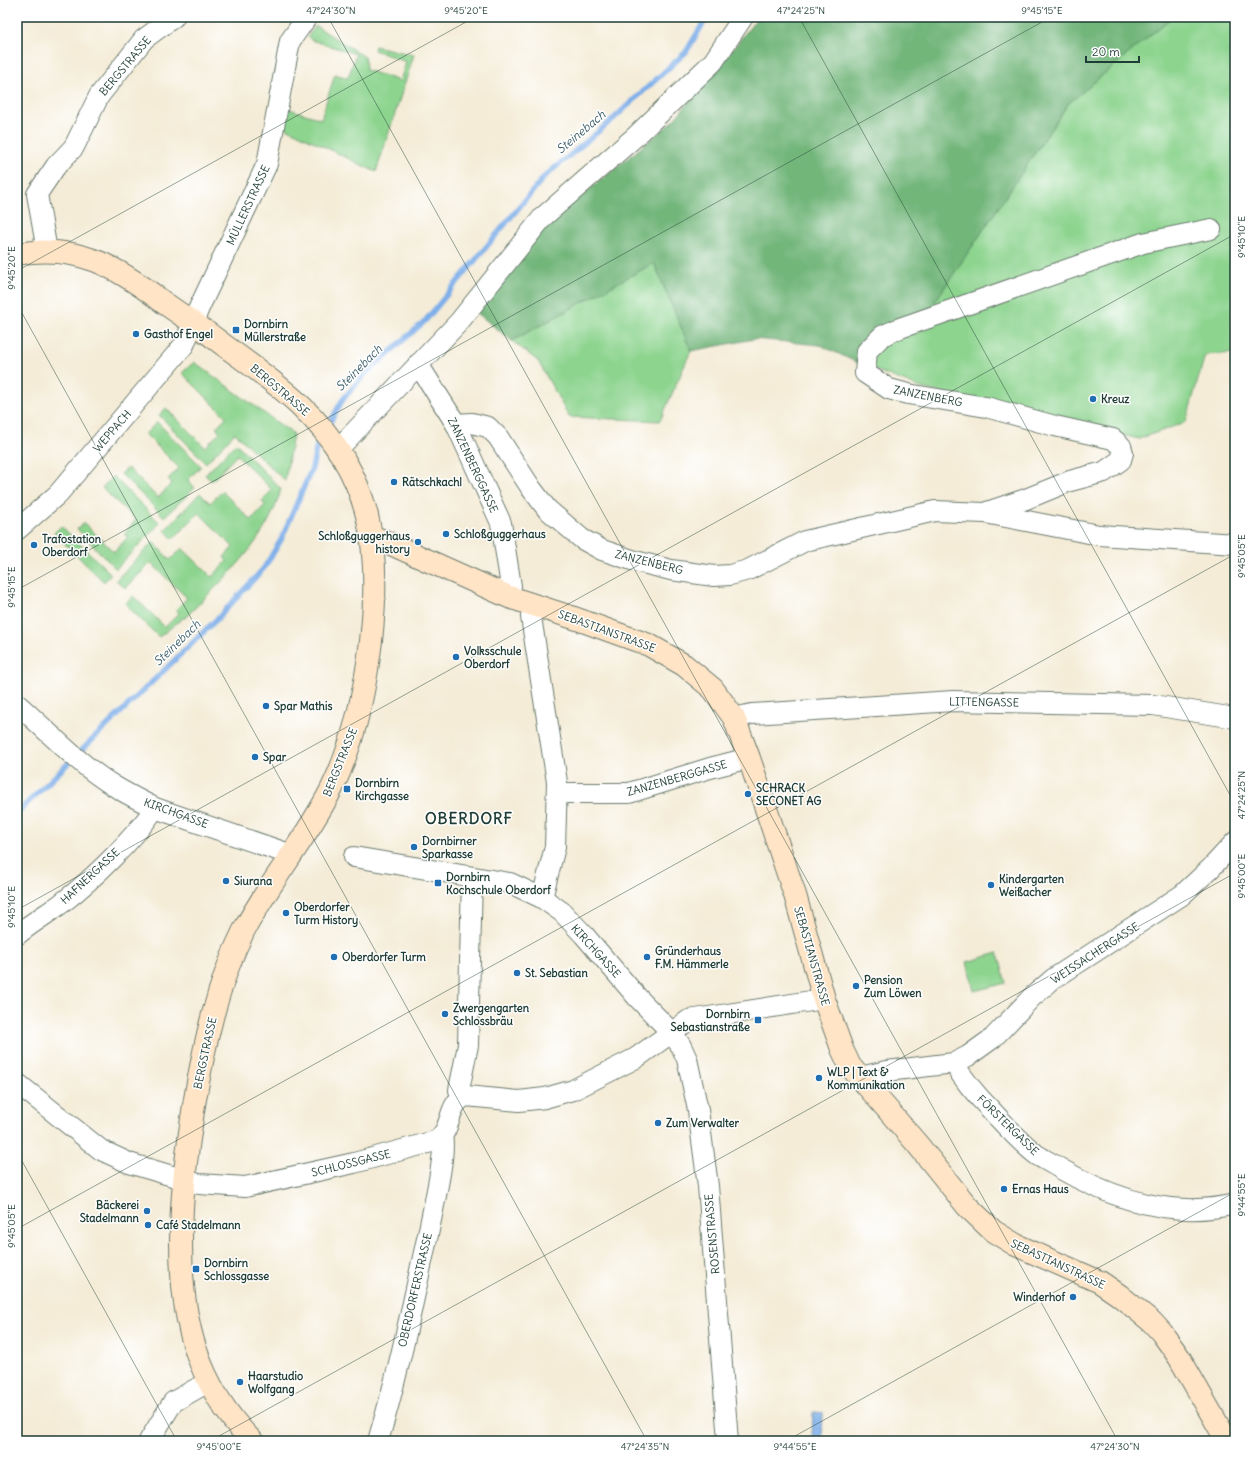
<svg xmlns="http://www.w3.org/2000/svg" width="1252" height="1458" font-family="Delius,sans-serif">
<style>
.green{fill:#8dd48f;stroke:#568862}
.forest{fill:#72b67a;stroke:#487a57}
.water{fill:#7eafe9;stroke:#4e768e}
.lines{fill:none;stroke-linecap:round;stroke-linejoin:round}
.stream{stroke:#7eafe9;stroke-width:5.5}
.street-casing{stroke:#6a7a6d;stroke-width:22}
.secondary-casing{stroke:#6a7a6d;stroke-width:24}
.street{stroke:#fff;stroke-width:20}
.secondary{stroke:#ffe4c6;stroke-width:22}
.ticks{fill:none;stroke:#1f3d34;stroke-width:1;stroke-opacity:0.45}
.poi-dot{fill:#1f6fb2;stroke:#fff;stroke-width:1.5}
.labels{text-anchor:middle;stroke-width:3;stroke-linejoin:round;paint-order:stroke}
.street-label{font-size:11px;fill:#1f3d34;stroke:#fff}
.poi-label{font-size:11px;font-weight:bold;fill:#1f3d34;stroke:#fff;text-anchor:start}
.water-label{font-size:12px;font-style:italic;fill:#3c5f6a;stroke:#fff}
.district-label{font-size:15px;font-weight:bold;letter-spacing:1px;fill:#1f3d34;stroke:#fff}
.neatline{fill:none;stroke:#1f3d34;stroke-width:1.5}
.ticks-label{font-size:10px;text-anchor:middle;fill:#1f3d34}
</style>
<rect width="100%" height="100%" fill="#fff"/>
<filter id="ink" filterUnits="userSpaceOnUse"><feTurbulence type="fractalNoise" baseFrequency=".025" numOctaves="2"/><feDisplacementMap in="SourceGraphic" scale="8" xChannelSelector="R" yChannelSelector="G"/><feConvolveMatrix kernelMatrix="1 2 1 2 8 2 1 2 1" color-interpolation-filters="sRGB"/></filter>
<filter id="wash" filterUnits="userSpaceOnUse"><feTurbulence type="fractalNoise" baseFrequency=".012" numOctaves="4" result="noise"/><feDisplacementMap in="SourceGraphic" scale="16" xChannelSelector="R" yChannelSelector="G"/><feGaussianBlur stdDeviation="0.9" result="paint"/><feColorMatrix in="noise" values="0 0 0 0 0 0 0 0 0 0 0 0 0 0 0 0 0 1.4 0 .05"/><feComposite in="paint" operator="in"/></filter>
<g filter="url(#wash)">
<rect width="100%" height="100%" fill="#f4ecd7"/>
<g class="green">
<polygon points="1172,17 1235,17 1235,353 1205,355 1186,422 1139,439 921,388 860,364 869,337 932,306 1068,104"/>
<polygon points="316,26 365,57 366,70 400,81 406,62 374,50 375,46 414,55 376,172 282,126 286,108 321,119 335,74 348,78 356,54 311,40 308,36"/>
<polygon points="654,263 691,351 660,421 569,417 538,361 512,341"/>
<polygon points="194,362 293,434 285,481 235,433 206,463 159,415 166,408 205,447 220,432 216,428 226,417 182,373"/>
<polygon points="157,422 201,466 188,480 195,488 164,517 121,474 128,468 158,498 172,483 168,479 179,468 145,434"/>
<path d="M 236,443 L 281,489 C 268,542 222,580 185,618 L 183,618 L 159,637 L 125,604 L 133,596 L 165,627 L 179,613 L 176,609 L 187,598 L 151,563 L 125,588 L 116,580 L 153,542 L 170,560 L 182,548 L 212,577 L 227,561 L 224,557 L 233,547 L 199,513 L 173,539 L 165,530 L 200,493 L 210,503 L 222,491 L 251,520 L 265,505 L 262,501 L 272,490 L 237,455 L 212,481 L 205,475 Z"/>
<polygon points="113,476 160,523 116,569 77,529 84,523 114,552 128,537 124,533 136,520 102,488"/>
<polygon points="61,526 111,574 104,582 54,533"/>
<polygon points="998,953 1006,983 974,991 967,962"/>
</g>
<polygon class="forest" points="758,17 1172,17 1068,104 932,306 869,337 860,364 820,345 754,339 691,351 654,263 512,341 477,313 549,222 671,123 718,68"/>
<polygon class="water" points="813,1412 823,1413 822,1439 812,1438"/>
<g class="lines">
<g class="stream">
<polyline points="327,428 343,399 365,374 425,321 545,176 612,120 686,52 707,17"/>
<polyline points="17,813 219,617 264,568 281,540 312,468 317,445 322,435"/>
</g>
</g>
</g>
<g filter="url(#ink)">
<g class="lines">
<g class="street-casing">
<g id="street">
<polyline points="47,251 37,194 56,166 74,147 99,96 144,39 174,17"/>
<polyline points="418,364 456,424 501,523 511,586 509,597"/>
<polyline points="456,424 472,423 488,427 498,437 531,488 547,509 582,539 602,550 635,561 671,570 714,576 730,575 748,570 805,541 935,511 985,513 1099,535 1235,544"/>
<polyline points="338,449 459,322 543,217 636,136 713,62 743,17"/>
<polyline points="987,512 1026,499 1070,481 1104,472 1121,460 1123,453 1121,446 1113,439 1055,426 986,407 908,394 889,389 865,373 867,351 882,336 900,328 1143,243 1211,229"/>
<polyline points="17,530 58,494 184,345 199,308 267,164 290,41 307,17"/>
<polyline points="532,605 531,617 557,782 555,847 542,898"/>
<path d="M 17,704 C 48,731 78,764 114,786 C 127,794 141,801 155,808 L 292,855"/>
<polyline points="734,718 752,714 953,701 1153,705 1235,718"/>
<polyline points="558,793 629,793 710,768 749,758"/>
<polyline points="354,857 510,883 542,898 562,912 584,935 637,997 672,1033 681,1046 687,1059 698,1110 708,1186 728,1441"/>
<path d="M 17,935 C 31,923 47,914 62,903 C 93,879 133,840 155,808"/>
<path d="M 954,1063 C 964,1081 977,1096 992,1111 C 1006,1126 1021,1143 1037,1155 C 1045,1160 1053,1164 1061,1169 C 1113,1199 1174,1219 1235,1204"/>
<polyline points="860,1077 887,1071 954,1063 968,1056 993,1038 1032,997 1053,979 1182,895 1211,868 1235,842"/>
<path d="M 17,1083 L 101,1150 L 129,1163 L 199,1184 L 245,1187 L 354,1163 L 435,1141 C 454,1131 446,1103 466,1096 L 519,1101 L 545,1098 L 573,1090 L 636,1058 L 689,1020 L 824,999"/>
<polyline points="462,1098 459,1090 468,1045 472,877"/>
<polyline points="149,1441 173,1402 208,1382"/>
<path d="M 378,1441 C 399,1372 413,1301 429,1230 C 432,1213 447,1151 442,1137"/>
</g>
</g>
<g class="secondary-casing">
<g id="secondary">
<path d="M 17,254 C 78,243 117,267 163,302 C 181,315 199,326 217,340 C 246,362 276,382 302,407 C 373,475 381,549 371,641 C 365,691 354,743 332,788 C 307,838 270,881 244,930 C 217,984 204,1046 194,1105 C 187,1151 181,1195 181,1242 C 181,1319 196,1384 252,1441"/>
<polyline points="372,537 382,540 509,597 577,619 649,645 684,665 713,689 734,718 749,758 795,895 824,999 842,1049 850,1066 918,1145 967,1206 993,1231 1016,1245 1100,1282 1119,1295 1152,1322 1162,1333 1179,1357 1227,1441"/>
</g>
</g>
<use href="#street" class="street"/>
<use href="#secondary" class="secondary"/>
</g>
</g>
<path class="ticks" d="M 328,17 L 1118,1441M 799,17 L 1235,804M 17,271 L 475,17M 17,304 L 647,1441M 17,590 L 1051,17M 17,910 L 1235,234M 17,1152 L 177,1441M 17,1229 L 1235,554M 210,1441 L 1235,873M 786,1441 L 1235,1192"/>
<g class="poi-dot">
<rect x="232" y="326" width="8" height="8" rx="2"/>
<circle cx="136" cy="334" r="4"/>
<circle cx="1093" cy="399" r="4"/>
<circle cx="394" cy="482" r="4"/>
<circle cx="446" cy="534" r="4"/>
<circle cx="418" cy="542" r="4"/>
<circle cx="34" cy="545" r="4"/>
<circle cx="456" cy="657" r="4"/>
<circle cx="266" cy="706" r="4"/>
<circle cx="255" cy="757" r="4"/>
<rect x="343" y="785" width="8" height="8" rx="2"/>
<circle cx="748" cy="794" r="4"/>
<circle cx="414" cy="847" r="4"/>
<circle cx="226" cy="881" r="4"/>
<rect x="434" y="879" width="8" height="8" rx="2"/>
<circle cx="991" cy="885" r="4"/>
<circle cx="286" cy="913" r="4"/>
<circle cx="334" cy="957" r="4"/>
<circle cx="647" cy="957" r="4"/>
<circle cx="517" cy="973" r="4"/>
<circle cx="856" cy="986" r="4"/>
<circle cx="445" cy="1014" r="4"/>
<rect x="754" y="1016" width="8" height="8" rx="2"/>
<circle cx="819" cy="1078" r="4"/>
<circle cx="658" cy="1123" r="4"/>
<circle cx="1004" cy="1189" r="4"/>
<circle cx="147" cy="1211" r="4"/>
<circle cx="148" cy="1225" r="4"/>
<rect x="192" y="1265" width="8" height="8" rx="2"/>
<circle cx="1073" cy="1297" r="4"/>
<circle cx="240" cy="1382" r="4"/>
</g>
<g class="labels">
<g class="street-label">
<text transform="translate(125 66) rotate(-50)" y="4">BERGSTRASSE</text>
<text transform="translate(248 205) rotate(-65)" y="4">MÜLLERSTRASSE</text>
<text transform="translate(280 390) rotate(40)" y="4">BERGSTRASSE</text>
<text transform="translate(928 396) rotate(11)" y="4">ZANZENBERG</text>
<text transform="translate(112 431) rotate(-49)" y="4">WEPPACH</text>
<text transform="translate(473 465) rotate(65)" y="4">ZANZENBERGGASSE</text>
<text transform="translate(649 562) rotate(14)" y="4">ZANZENBERG</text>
<text transform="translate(607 631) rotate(20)" y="4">SEBASTIANSTRASSE</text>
<text transform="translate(984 702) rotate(1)" y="4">LITTENGASSE</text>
<text transform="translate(340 762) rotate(-68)" y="4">BERGSTRASSE</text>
<text transform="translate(677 778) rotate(-16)" y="4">ZANZENBERGGASSE</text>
<text transform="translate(176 813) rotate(20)" y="4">KIRCHGASSE</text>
<text transform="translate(90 876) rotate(-43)" y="4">HAFNERGASSE</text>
<text transform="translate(596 951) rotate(48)" y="4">KIRCHGASSE</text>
<text transform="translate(1095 953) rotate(-33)" y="4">WEISSACHERGASSE</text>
<text transform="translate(812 956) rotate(74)" y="4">SEBASTIANSTRASSE</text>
<text transform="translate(205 1053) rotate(-78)" y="4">BERGSTRASSE</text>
<text transform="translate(1008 1125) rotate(44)" y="4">FÖRSTERGASSE</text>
<text transform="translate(351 1163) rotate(-14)" y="4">SCHLOSSGASSE</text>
<text transform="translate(712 1234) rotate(-95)" y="4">ROSENSTRASSE</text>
<text transform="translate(1058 1264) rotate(25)" y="4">SEBASTIANSTRASSE</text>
<text transform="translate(415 1290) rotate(-77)" y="4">OBERDORFERSTRASSE</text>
</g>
<g class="poi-label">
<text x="244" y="328">Dornbirn<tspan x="244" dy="13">Müllerstraße</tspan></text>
<text x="144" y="338">Gasthof Engel</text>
<text x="1101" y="403">Kreuz</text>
<text x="402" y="486">Rätschkachl</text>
<text x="454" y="538">Schloßguggerhaus</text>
<text x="410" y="540" text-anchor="end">Schloßguggerhaus<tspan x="410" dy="13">history</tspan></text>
<text x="42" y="543">Trafostation<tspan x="42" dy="13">Oberdorf</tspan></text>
<text x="464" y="655">Volksschule<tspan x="464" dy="13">Oberdorf</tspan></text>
<text x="274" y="710">Spar Mathis</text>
<text x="263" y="761">Spar</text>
<text x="355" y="787">Dornbirn<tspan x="355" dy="13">Kirchgasse</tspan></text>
<text x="756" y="792">SCHRACK<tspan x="756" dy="13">SECONET AG</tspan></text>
<text x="422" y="845">Dornbirner<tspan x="422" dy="13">Sparkasse</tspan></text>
<text x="446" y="881">Dornbirn<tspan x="446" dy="13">Kochschule Oberdorf</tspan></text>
<text x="999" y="883">Kindergarten<tspan x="999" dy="13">Weißacher</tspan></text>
<text x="234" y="885">Siurana</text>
<text x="294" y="911">Oberdorfer<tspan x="294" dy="13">Turm History</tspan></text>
<text x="655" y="955">Gründerhaus<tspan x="655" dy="13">F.M. Hämmerle</tspan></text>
<text x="342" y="961">Oberdorfer Turm</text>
<text x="525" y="977">St. Sebastian</text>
<text x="864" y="984">Pension<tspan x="864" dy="13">Zum Löwen</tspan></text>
<text x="453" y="1012">Zwergengarten<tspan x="453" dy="13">Schlossbräu</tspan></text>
<text x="750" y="1018" text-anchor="end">Dornbirn<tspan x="750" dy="13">Sebastianstraße</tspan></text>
<text x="827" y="1076">WLP | Text &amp;<tspan x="827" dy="13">Kommunikation</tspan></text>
<text x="666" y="1127">Zum Verwalter</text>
<text x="1012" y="1193">Ernas Haus</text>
<text x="139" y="1209" text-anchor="end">Bäckerei<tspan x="139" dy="13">Stadelmann</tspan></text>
<text x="156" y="1229">Café Stadelmann</text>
<text x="204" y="1267">Dornbirn<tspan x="204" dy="13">Schlossgasse</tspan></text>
<text x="1065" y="1301" text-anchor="end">Winderhof</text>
<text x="248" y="1380">Haarstudio<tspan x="248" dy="13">Wolfgang</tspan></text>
</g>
<g class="water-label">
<text transform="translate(581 132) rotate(-40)" y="4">Steinebach</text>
<text transform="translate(359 368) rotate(-45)" y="4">Steinebach</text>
<text transform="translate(177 643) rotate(-44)" y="4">Steinebach</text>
</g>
<g class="district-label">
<text x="469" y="824">OBERDORF</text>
</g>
</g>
<rect width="1252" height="1458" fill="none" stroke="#fff" stroke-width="44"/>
<path d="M1086 56v6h53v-6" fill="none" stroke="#1f3d34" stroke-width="2"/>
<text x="1092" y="56" font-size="12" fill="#1f3d34" stroke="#ffffff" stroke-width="3" paint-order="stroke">20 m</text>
<rect x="22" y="22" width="1208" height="1414" class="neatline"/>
<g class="ticks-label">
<text x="331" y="14">47°24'30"N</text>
<text x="466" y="14">9°45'20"E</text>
<text x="801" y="14">47°24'25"N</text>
<text x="1042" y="14">9°45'15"E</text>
<text transform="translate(1241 237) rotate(-90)" y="4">9°45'10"E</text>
<text transform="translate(11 268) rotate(-90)" y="4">9°45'20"E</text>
<text transform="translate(1241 556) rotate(-90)" y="4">9°45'05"E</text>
<text transform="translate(11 587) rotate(-90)" y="4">9°45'15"E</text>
<text transform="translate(1241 795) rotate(-90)" y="4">47°24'25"N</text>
<text transform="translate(1241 876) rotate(-90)" y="4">9°45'00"E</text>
<text transform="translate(11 907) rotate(-90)" y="4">9°45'10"E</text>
<text transform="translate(1241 1195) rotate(-90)" y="4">9°44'55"E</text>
<text transform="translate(11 1226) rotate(-90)" y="4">9°45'05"E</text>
<text x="219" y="1450">9°45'00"E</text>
<text x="645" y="1450">47°24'35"N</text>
<text x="795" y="1450">9°44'55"E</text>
<text x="1115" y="1450">47°24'30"N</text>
</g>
</svg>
